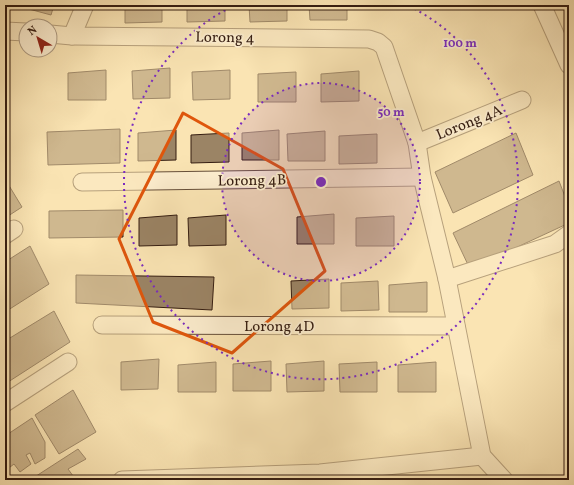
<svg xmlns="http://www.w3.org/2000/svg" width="574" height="485" font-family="Vollkorn,serif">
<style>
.building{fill:#9b8465;stroke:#351d11}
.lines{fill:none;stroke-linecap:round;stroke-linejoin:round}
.minor-casing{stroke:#664f3a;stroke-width:19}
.minor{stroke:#fcedce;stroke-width:17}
.marked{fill:none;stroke:#df560c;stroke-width:3;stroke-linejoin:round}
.ring{fill:none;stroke:#7b2cbf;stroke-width:2;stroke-dasharray:2 4}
.labels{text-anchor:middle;stroke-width:3.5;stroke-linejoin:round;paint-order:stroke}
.street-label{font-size:15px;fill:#351d11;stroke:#fcedce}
.centre{fill:#7b2cbf;stroke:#fcedce;stroke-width:2}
.ring-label{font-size:12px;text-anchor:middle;font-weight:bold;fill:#7b2cbf;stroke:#fcedce;stroke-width:3.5;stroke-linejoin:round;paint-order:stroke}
</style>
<rect width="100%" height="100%" fill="#fae4b3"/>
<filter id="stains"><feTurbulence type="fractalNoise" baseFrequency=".005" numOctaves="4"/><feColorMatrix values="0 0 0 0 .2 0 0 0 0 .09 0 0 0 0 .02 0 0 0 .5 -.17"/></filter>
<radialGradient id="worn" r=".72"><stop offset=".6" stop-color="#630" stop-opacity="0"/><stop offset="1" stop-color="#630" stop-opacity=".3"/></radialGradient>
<g class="building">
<polygon points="14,5 54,5 51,15"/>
<polygon points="125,5 162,5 162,22 125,23"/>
<polygon points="187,5 225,5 225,21 187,22"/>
<polygon points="249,5 287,5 287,21 250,22"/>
<polygon points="309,5 347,5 347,20 310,20"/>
<polygon points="170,68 170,98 133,99 132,71"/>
<polygon points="106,70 106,100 68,100 68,73"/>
<polygon points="230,70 230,99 193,100 192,72"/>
<polygon points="359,71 359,101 321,102 321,74"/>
<polygon points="296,72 296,102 258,102 258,74"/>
<polygon points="120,129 120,163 48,165 47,132"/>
<polygon points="176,130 176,160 138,161 138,133"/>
<polygon points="279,130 279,160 242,160 242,133"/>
<polygon points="325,131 325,161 288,161 287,134"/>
<polygon points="229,133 229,162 191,163 191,135"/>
<polygon points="516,133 533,175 453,213 435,172"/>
<polygon points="377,134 377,163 339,164 339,136"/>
<polygon points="5,179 22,207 5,218"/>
<polygon points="559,181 569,207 569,223 470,269 453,233"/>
<polygon points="123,210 123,237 49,238 49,211"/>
<polygon points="334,214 334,244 297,244 297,217"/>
<polygon points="177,215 177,245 139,246 139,218"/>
<polygon points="226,215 226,245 189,246 188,218"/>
<polygon points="394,216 394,246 356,246 356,218"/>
<polygon points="30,246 49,284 5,312 5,262"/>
<polygon points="76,275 214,277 212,310 76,303"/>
<polygon points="329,279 329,308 292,309 291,281"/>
<polygon points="378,281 379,310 341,311 341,283"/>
<polygon points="427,282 427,312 389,312 389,285"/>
<polygon points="54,311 70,342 5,384 5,341"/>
<polygon points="159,359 158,389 121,390 121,362"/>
<polygon points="271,361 271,391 233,391 233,364"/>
<polygon points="324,361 324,391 287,392 286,364"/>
<polygon points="216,362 216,392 178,392 178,365"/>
<polygon points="377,362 377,392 340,392 339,364"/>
<polygon points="436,362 436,392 398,392 398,365"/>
<polygon points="73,390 96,432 59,454 35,415"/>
<polygon points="32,418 45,442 45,458 35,464 30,453 26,455 31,464 20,472 14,464 5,471 5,436"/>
<polygon points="78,449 86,459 68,469 76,480 30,480"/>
</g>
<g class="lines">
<g class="minor-casing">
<g id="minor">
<polyline points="542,5 569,65"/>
<polyline points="5,31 26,32"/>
<polyline points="50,34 72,36 369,39 378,42 384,47 417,143 422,177 447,279 482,456 504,480"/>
<polyline points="72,36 85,5"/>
<polyline points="417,143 522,100"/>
<polyline points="82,182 422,177"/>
<polyline points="5,235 14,229"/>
<polyline points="447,279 555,244 569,234"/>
<polyline points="102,325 456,326"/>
<polyline points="5,403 68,362"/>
<polyline points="122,480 320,473 482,456"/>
</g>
</g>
<use href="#minor" class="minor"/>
</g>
<path d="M0 0H574V485H0ZM 183,113 L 283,169 L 325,271 L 232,353 L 153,322 L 119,239 Z" fill="#fae4b3" fill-opacity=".55" fill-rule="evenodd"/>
<path class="marked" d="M 183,113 L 283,169 L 325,271 L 232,353 L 153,322 L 119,239 Z"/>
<circle cx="321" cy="182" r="99" fill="#7b2cbf" fill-opacity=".12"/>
<g class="ring">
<circle cx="321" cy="182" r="99"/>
<path d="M409 6A197 197 0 1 1 233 6"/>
</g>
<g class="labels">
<g class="street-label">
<text transform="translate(225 37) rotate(1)" y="5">Lorong 4</text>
<text transform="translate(469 122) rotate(-22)" y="5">Lorong 4A</text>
<text transform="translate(252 180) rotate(-1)" y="5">Lorong 4B</text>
<text x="279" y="331">Lorong 4D</text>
</g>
</g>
<circle cx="321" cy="182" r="6" class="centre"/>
<g class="ring-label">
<text x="460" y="47">100 m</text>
<text x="391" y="116">50 m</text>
</g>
<rect width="574" height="485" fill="none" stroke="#fae4b3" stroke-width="20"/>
<rect x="6" y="6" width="562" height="473" fill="none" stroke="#351d11" stroke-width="2"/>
<rect x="10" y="10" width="554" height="465" fill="none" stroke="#351d11"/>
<g transform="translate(38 38) rotate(322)"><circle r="19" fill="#fcedce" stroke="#ac9a82"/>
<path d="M0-3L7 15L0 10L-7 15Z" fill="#8f2418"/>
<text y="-6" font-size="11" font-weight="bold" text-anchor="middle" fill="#351d11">N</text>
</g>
<rect width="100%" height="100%" filter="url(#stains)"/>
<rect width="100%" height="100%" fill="url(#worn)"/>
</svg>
